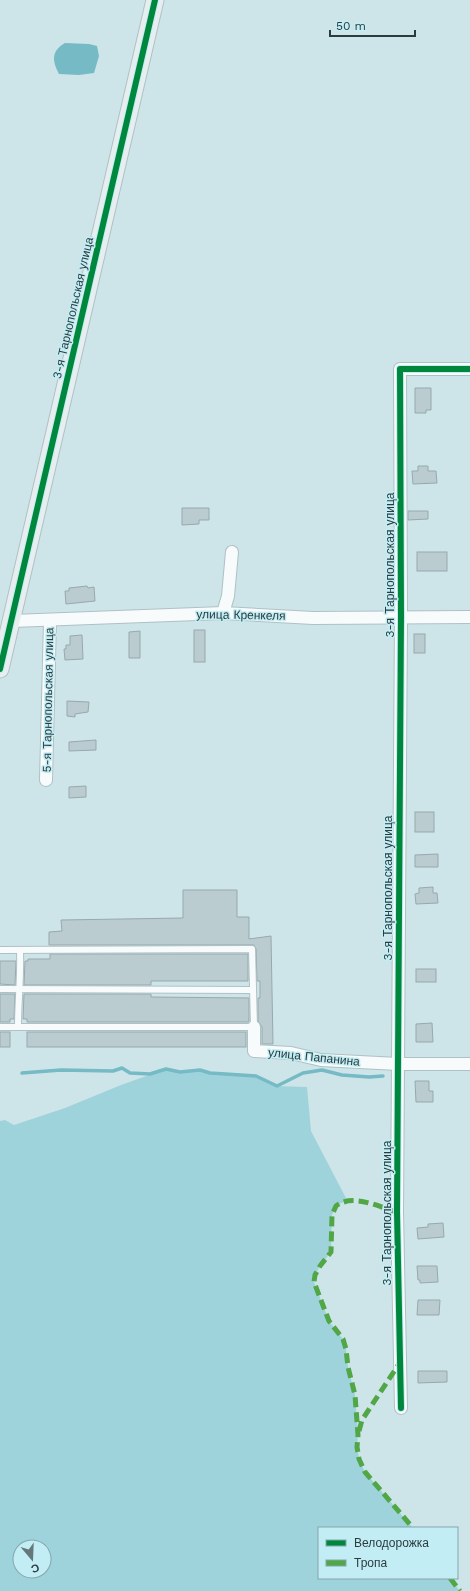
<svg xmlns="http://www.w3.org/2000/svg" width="470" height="1591" font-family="'Work Sans',sans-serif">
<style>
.green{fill:#9fd3dc;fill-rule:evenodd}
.water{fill:#76bac5}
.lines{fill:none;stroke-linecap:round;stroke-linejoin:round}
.stream{stroke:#76bac5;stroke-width:3.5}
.building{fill:#baccd0;stroke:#97a9ac}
.lane-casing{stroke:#afc1c5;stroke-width:8}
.street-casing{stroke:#afc1c5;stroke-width:14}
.secondary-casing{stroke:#afc1c5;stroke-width:19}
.lane{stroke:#f8fbfc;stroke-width:6}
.street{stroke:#f8fbfc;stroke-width:12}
.secondary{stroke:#e7eeef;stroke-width:17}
.quiet{stroke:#51a646;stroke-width:5;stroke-dasharray:10 5;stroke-linecap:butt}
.cycleway-casing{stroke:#c2edf4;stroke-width:8}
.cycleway{stroke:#00873e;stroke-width:6}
.labels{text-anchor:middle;stroke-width:3;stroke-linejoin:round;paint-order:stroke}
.street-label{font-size:12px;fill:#2b3c3f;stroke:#c2edf4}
</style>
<rect width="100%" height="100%" fill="#cde5e9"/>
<path class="green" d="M 166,1069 L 180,1072 L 200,1070 L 210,1073 L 256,1076 L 277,1086 L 307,1087 L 311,1131 L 347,1200 L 336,1206 L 332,1215 L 331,1252 L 320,1266 L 315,1275 L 314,1282 L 329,1321 L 343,1339 L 346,1349 L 348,1367 L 355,1395 L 358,1435 L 357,1447 L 359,1459 L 365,1472 L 413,1528 L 319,1528 L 319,1578 L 450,1578 L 460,1591 L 0,1591 L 0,1121 L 5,1120 L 14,1125 L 65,1108 L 121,1085 ZM 20,1547 L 44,1547 L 44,1571 L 20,1571 Z"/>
<path class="water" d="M 65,43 L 89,44 L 97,46 L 99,56 L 94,73 L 79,75 L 59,74 C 52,61 51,51 65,43 Z"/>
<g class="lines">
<polyline class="stream" points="22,1073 61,1070 113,1071 122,1068 130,1073 150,1074 166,1069 180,1072 200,1070 210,1073 256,1076 277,1086 303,1073 322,1070 342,1075 369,1077 383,1076"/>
</g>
<g class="building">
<polygon points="415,388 431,388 431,410 426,410 426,413 415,413"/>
<polygon points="418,466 428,466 428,471 436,471 437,483 413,484 412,471 418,471"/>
<polygon points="182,508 209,508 209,520 199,520 199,524 182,525"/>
<polygon points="408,511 428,511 428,519 408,520"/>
<rect x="417" y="552" width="30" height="19"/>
<polygon points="87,586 88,588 94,587 95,601 66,604 65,591 69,591 69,588"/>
<rect x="194" y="630" width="11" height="32"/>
<polygon points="140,631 140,658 129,658 129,632"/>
<rect x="414" y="634" width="11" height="19"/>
<polygon points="82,635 83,659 65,660 64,649 66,649 66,645 70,645 70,636"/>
<polygon points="67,701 89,702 88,712 75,714 75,717 67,716"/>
<polygon points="96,740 96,750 69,751 69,742"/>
<polygon points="86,786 86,797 69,798 69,787"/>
<rect x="415" y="812" width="19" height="20"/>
<polygon points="438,854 438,867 415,867 415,855"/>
<polygon points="433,887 433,893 437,893 438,903 416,904 415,894 419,893 419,888"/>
<polygon points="183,890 237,890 237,917 249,917 249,939 271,936 273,1044 262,1044 262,1027 258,1021 258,998 260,998 260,981 257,981 256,949 254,945 49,945 49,932 62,931 61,920 183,918"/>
<polygon points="50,954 248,954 248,981 151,981 151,985 24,985 25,961 28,961 28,959 50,959"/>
<polygon points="0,961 16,961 15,985 0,984"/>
<rect x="416" y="969" width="20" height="13"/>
<polygon points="0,994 15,994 14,1019 10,1019 10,1022 0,1022"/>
<polygon points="24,994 151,994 151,997 249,998 249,1021 248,1022 27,1022 27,1019 23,1019"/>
<polygon points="432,1023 433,1042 416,1042 416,1024"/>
<rect x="0" y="1032" width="10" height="15"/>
<rect x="27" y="1032" width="219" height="15"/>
<polygon points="415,1081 429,1081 429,1091 433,1091 433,1102 416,1102"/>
<polygon points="443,1223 444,1237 418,1239 417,1228 428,1227 428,1224"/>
<polygon points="417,1266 437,1266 438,1282 420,1283 420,1280 418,1280"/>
<polygon points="418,1300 440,1300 439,1315 417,1315"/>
<polygon points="418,1371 447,1371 447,1382 418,1383"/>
</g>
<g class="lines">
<g class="lane-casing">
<g id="lane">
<polyline points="0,950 252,949 254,1027 0,1027"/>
<polyline points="0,989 253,990"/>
<path d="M 18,1027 C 18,1001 21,976 20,950"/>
</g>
</g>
<g class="street-casing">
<g id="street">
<polyline points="223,613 228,596 232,552"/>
<polyline points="12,621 223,613 313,618 470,617"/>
<polyline points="46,780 50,621"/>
<polyline points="254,1027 254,1051 291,1053 321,1060 398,1064 470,1064"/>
<polyline points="401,1408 397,1212 401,617 400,369 470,369"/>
</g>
</g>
<g class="secondary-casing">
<polyline id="secondary" points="0,669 155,0"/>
</g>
<use href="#lane" class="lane"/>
<use href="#street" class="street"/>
<use href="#secondary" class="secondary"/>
<g class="quiet">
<path d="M 397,1212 C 379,1207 353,1193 336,1206 L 332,1215 L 331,1252 L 320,1266 L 315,1275 L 314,1282 L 329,1321 L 343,1339 L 346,1349 L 348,1367 L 355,1395 L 358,1435 L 357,1447 L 359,1459 L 365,1472 L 413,1528"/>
<polyline points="359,1431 362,1420 399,1364"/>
<polyline points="450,1578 460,1591"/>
</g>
<g class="cycleway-casing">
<g id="cycleway">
<polyline points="0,669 155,0"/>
<polyline points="401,1408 397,1212 401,617 400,369 470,369"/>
</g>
</g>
<use href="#cycleway" class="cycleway"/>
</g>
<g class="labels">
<g class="street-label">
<text transform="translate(73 308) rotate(-77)" y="4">3-я Тарнопольская улица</text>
<text transform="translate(390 565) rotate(-90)" y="4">3-я Тарнопольская улица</text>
<text transform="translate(241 615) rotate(1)" y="4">улица Кренкеля</text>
<text transform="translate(48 700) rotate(-89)" y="4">5-я Тарнопольская улица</text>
<text transform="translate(388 888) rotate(-90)" y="4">3-я Тарнопольская улица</text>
<text transform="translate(314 1057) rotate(6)" y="4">улица Папанина</text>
<text transform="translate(387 1213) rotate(-90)" y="4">3-я Тарнопольская улица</text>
</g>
</g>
<rect x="318" y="1527" width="140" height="52" fill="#c2edf4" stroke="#86a6ac"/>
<rect x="326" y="1540" width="20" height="6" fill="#00873e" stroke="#86a6ac"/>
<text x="354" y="1547" font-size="12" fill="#2b3c3f">Велодорожка</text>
<rect x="326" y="1560" width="20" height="6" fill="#51a646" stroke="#86a6ac"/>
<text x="354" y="1567" font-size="12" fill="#2b3c3f">Тропа</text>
<g transform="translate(32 1559) rotate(161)"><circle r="19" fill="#c2edf4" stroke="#86a6ac"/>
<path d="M0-3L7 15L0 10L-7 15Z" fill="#64777a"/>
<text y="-6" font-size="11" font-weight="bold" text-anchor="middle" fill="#2b3c3f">С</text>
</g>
<path d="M330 30v6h85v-6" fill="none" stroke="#2b3c3f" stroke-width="2"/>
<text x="336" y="30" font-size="12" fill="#2b3c3f" stroke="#c2edf4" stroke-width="3" paint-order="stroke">50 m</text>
</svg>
